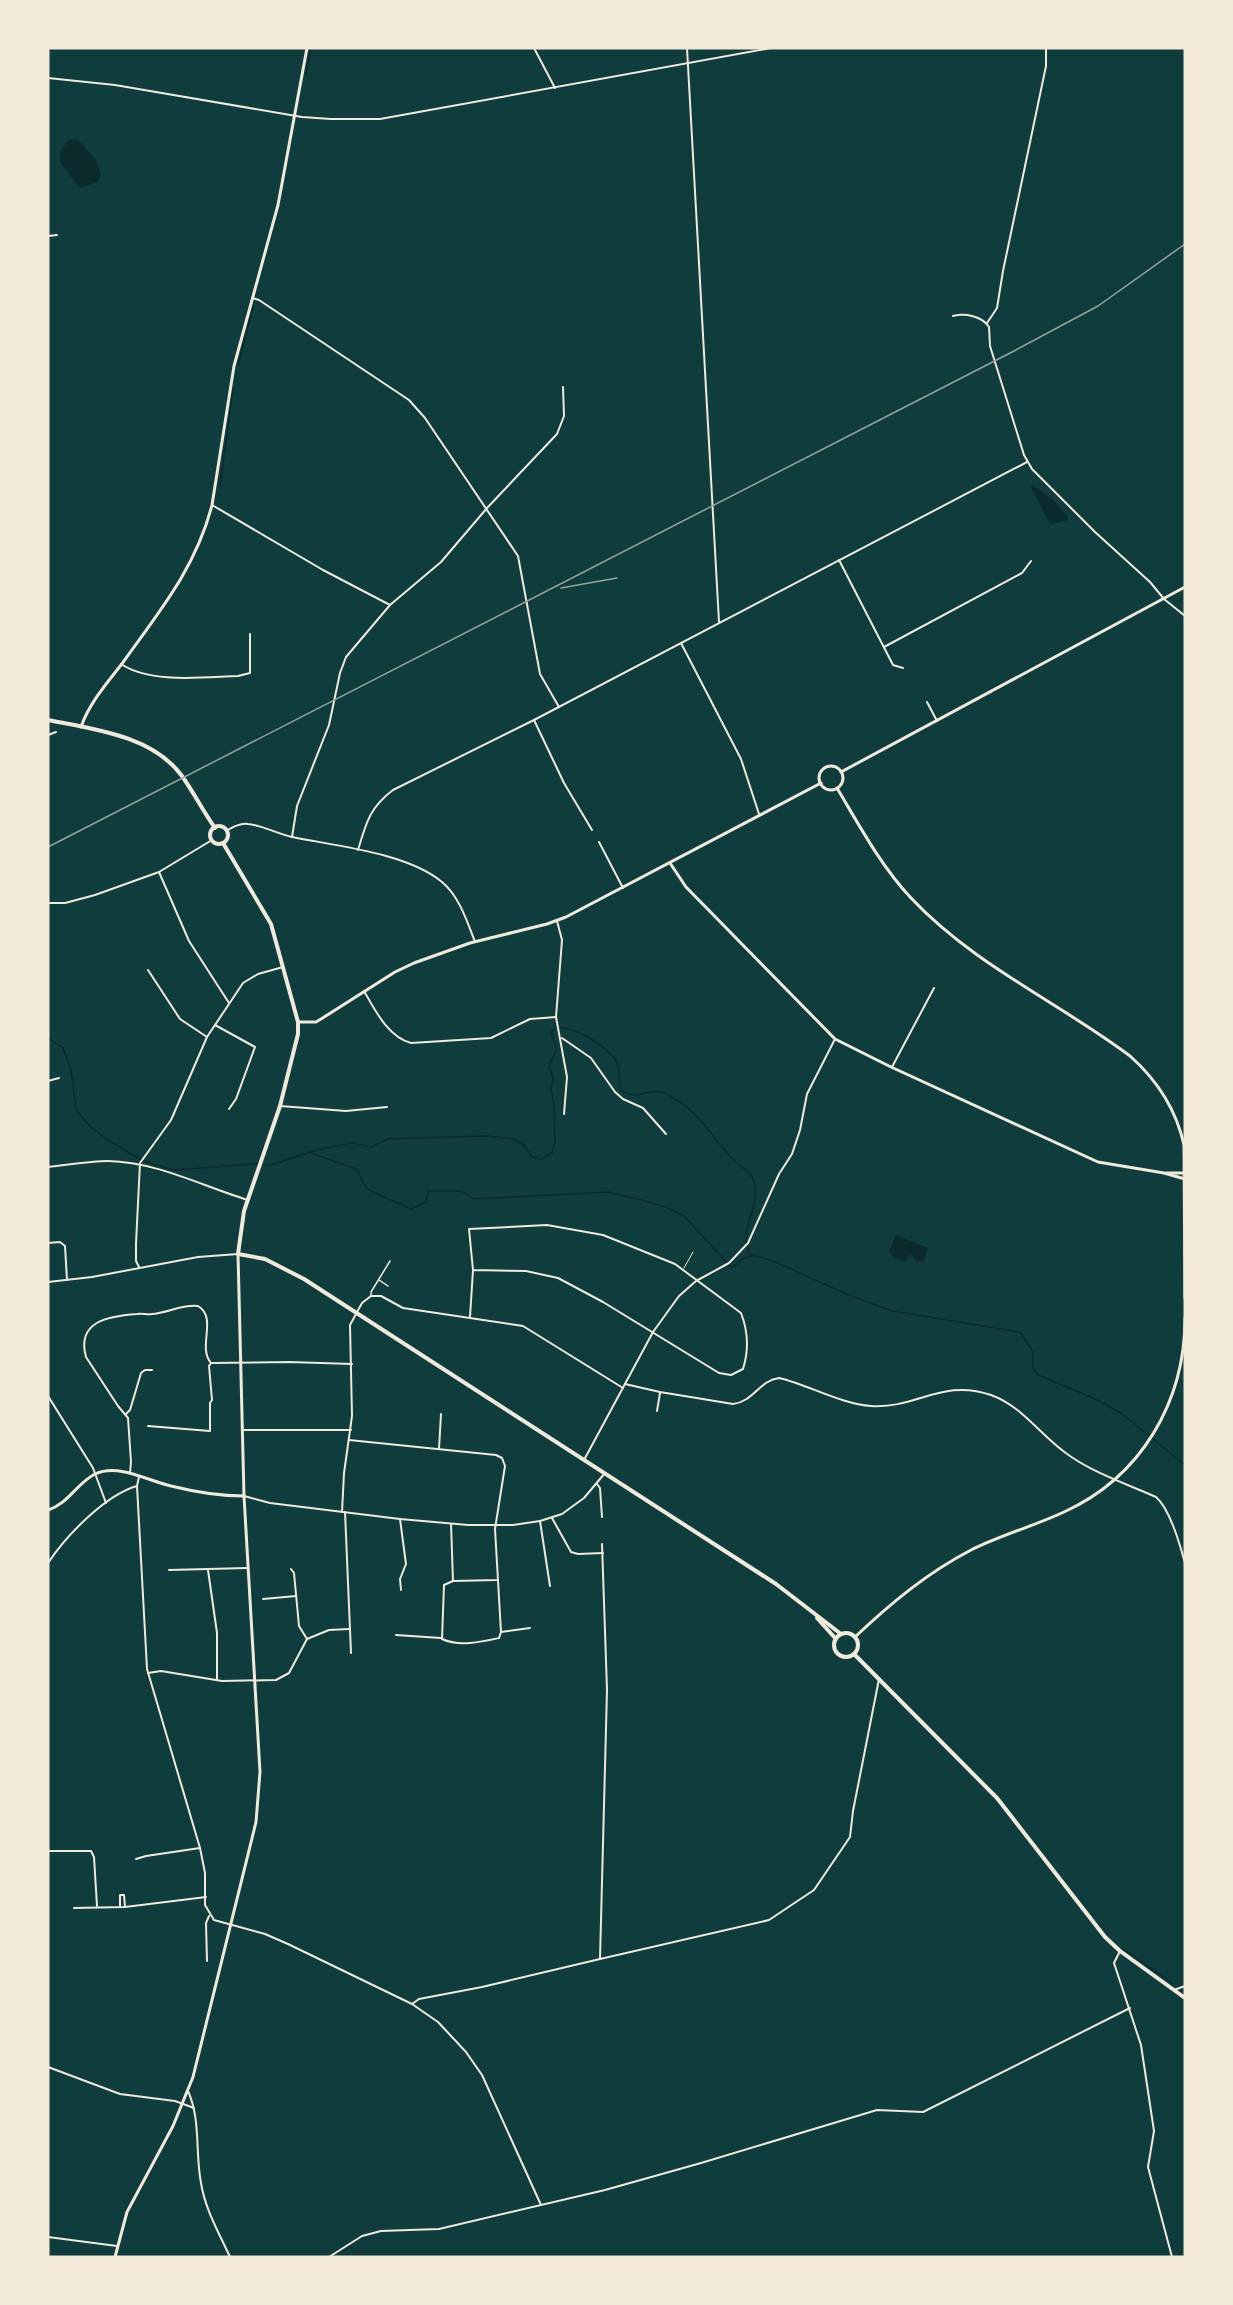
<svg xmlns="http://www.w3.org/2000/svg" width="1233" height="2305" font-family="Mulish,sans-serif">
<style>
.water{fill:#0a2a2b}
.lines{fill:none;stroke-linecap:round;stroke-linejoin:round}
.stream{stroke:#0a2a2b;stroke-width:1.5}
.service{stroke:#f1e9da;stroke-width:1}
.pedestrian{stroke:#f1e9da;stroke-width:1.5}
.minor{stroke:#f1e9da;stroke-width:2}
.tertiary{stroke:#f1e9da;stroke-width:3}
.secondary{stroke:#f1e9da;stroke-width:3}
.primary{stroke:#f1e9da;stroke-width:4}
.rail{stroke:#97a49c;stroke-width:1.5}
</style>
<rect width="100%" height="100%" fill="#0f3d3e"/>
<g class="water">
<path d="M 69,139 L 78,140 L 96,160 L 101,175 L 97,182 L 81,188 C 72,181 68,170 60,162 L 60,152 Z"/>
<polygon points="1032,485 1052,499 1068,517 1068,520 1050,524 1031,487"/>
<polygon points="896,1235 928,1248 924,1261 916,1262 912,1254 904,1262 894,1258 889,1252"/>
</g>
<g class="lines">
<g class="stream">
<polyline points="306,74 311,48"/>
<polyline points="238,366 253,307"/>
<polyline points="220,485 233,389"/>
<path d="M 48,1038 L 63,1048 L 71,1070 L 76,1110 L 90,1126 L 106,1139 L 143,1161 L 173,1170 L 252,1164 L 271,1165 L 316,1150 L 353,1143 L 371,1147 L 388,1139 L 413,1138 L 487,1136 L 514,1139 L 523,1144 L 532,1157 L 542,1159 L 552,1153 L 555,1143 L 554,1105 L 551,1090 L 553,1078 L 549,1066 L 557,1048 L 552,1036 L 552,1030 C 569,1021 603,1045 614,1058 C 622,1068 618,1080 621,1090 C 634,1101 647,1089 661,1092 C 665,1092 670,1096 673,1098 C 702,1113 714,1142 737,1163 C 742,1168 751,1172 753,1179 C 764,1206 736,1228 750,1254 L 773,1261 L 849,1295 L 892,1311 L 1020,1332 L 1033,1352 L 1033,1369 L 1038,1375 L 1093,1398 L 1121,1413 L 1185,1465"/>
<polyline points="311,1153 356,1169 367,1189 411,1209 426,1202 428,1191 461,1191 473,1199 608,1192 642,1200 668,1208 684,1216 732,1268 744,1258 753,1256"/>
<polyline points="1125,1950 1172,1983"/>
</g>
<polyline class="service" points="684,1268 693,1252"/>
<g class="pedestrian">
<polyline points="379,1280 388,1286"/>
<polyline points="371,1296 371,1292 390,1261"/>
</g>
<g class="minor">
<polyline points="534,48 555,88"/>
<polyline points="687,48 719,622"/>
<polyline points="48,78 115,85 302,117 331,119 380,119 771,48"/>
<polyline points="48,236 57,235"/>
<polyline points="252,298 259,300 409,400 425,418 518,556 540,674 559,707"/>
<path d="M 953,316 C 965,313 982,316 989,327 L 990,346 L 1024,455 L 1032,469 L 1095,532 L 1150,582 L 1164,599 L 1185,616"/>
<polyline points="987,323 997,308 1003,271 1046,66 1046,48"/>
<polyline points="212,505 323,570 390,605"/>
<polyline points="839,560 893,665 903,668"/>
<polyline points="681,643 741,759 759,814"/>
<polyline points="884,647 1022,573 1031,561"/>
<path d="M 121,664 C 151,684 204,677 238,676 L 250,673 L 250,634"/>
<polyline points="927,702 937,721"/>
<polyline points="534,720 564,783 592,830"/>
<polyline points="48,735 56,732"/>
<path d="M 226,831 C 233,827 240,823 248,824 C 262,825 278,834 292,837 C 336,846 407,853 442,882 C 459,896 467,921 475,942"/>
<polyline points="292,837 297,806 329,725 340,673 346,657 390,605 441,562 487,508 557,434 564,416 563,387"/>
<polyline points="599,842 623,888"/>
<path d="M 358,850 C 366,823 370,807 393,790 L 534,720 L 1027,462"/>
<polyline points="159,872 189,941 229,1003"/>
<polyline points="48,903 65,903 95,895 159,872 212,840"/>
<polyline points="557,921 562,940 556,1017 567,1077 564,1114"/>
<polyline points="148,970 180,1019 207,1037"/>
<path d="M 364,991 C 375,1010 388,1037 411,1043 L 491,1038 L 530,1019 L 556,1017"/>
<polyline points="215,1025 255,1047 236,1099 229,1109"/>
<polyline points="562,1038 591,1058 615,1092 623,1099 643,1108 666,1134"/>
<polyline points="892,1067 934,988"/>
<polyline points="48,1081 59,1078"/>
<polyline points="280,1106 346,1111 387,1107"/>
<path d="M 48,1167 C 68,1165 89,1161 108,1161 C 157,1162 202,1186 248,1200"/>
<polyline points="48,1243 60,1242 65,1246 67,1280"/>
<polyline points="139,1267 136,1261 136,1243 140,1163 171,1120 207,1037 243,983 258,974 283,967"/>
<polyline points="48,1282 92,1277 198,1257 238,1254"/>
<path d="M 470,1317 L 473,1270 L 526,1271 L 558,1278 L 603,1302 L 719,1373 L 731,1375 L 743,1369 C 749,1350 748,1331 741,1313 L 675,1264 L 603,1235 L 547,1225 L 469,1229 L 473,1270"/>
<polyline points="211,1363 290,1362 352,1364"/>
<path d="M 625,1384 L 660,1392 L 733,1404 C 753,1402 760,1380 779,1378 C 809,1385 841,1404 871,1406 C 917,1409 942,1378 991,1395 C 1024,1407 1041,1437 1070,1456 C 1096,1474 1127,1484 1156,1497 C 1170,1509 1180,1545 1185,1563"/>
<polyline points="48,1396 93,1468 106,1503"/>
<polyline points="657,1411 660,1393"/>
<polyline points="126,1414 130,1410 141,1373 145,1370 152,1370"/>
<polyline points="243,1430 351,1430"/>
<path d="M 349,1440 L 496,1455 L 502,1458 L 505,1466 L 495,1529 L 501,1632 L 499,1638 C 481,1642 459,1647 442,1639 L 444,1585 L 453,1581 L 497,1580"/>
<polyline points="439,1449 441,1414"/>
<polyline points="584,1460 653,1332 679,1296 696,1281 729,1263 748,1243 779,1174 792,1154 800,1130 807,1094 835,1039"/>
<path d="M 130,1473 L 131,1462 L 128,1418 L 118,1406 L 86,1357 C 76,1321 109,1316 137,1314 C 142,1313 147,1315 152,1314 C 167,1313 183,1304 198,1306 C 218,1318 197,1347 211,1363 L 209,1366 L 212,1400 L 210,1403 L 210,1431 L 148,1426"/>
<polyline points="139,1477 137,1486 147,1669 200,1848 205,1873 205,1905 214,1920 265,1934 288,1944 412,2004 438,2022 466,2052 482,2075 541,2205"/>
<polyline points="597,1484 600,1488 602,1517"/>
<polyline points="244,1496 270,1503 400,1519 468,1525 513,1525 540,1521 562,1514 584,1498 605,1473"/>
<polyline points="342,1512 344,1473 352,1416 350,1325 362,1303 371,1296 381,1296 403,1308 523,1326 623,1388"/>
<polyline points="345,1512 351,1653"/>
<polyline points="552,1518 571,1552 578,1554 603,1553"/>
<polyline points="400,1519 406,1564 400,1579 401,1590"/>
<polyline points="540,1521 550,1586"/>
<polyline points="451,1524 453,1581"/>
<path d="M 48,1563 C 66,1536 105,1495 137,1486"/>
<polyline points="291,1569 294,1573 299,1626 307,1639"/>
<polyline points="169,1570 247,1568"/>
<polyline points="208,1570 217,1633 217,1680"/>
<polyline points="263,1599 296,1596"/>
<polyline points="501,1632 530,1628"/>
<polyline points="396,1635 441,1638"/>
<polyline points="148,1673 161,1671 222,1681 276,1680 289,1673 307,1639 329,1630 349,1629"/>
<polyline points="48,1851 91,1851 94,1857 97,1906"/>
<polyline points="136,1859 146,1856 200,1848"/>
<polyline points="120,1907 120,1895 124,1895 125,1907"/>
<polyline points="74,1908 125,1907 206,1897"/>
<polyline points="1120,1951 1114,1963 1141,2045 1154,2131 1148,2167 1172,2257"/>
<polyline points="600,1959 769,1920 814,1890 850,1837 853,1811 879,1679"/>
<polyline points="207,1961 206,1923 209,1916"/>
<polyline points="1174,1990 1185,1986"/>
<polyline points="412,2004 419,1999 482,1987 600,1959 607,1690 602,1544"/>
<polyline points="48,2067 120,2094 175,2101 194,2108"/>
<path d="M 188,2091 C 201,2120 195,2152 201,2183 C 205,2209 219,2233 230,2257"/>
<polyline points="48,2237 117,2246"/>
<polyline points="329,2257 362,2236 381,2231 439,2229 605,2190 701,2163 877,2110 923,2112 1130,2008"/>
</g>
<g class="tertiary">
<path d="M 81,727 C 89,704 106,684 121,665 C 158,613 196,568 212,505 L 234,366 L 278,205 L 307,48"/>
<path d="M 837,788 C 859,825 881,866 911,898 C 974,965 1058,1002 1130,1056 C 1157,1080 1176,1109 1184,1145 L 1185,1298"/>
<polyline points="670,863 686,887 835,1039 891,1067 1098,1162 1164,1173 1185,1179"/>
<polyline points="1166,1173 1185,1173"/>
<path d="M 48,1510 C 68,1504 77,1483 95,1474 C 119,1463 148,1481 171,1486 C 195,1492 219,1496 244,1496"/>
<path d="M 855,1637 C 891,1603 927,1573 971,1550 C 1001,1535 1034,1526 1064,1512 C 1141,1477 1185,1402 1185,1318"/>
</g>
<g class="secondary">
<circle cx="831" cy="778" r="12"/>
<polyline points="841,772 1185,587"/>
<polyline points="298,1022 316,1022 321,1019 395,972 414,963 470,943 547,924 566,917 821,783"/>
<polyline points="115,2257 127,2212 173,2126 193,2077 256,1822 260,1772 244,1496 238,1254"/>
</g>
<g class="primary">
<path d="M 48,720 C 94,729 153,736 182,776 C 194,793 203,811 215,828"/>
<circle cx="219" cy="835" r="9"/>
<polyline points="223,843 271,924 298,1022 298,1034 280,1106 244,1211 238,1254 265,1259 304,1279 776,1584 841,1634"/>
<polyline points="817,1618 836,1639"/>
<circle cx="846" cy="1645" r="12"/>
<polyline points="854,1654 997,1798 1105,1937 1120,1951 1185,1998"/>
</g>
<g class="rail">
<polyline points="561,588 617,578"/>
<polyline points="48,847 1014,351 1098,306 1185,244"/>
</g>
</g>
<rect width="1233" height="2305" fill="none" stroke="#f1e9da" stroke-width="99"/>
</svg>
